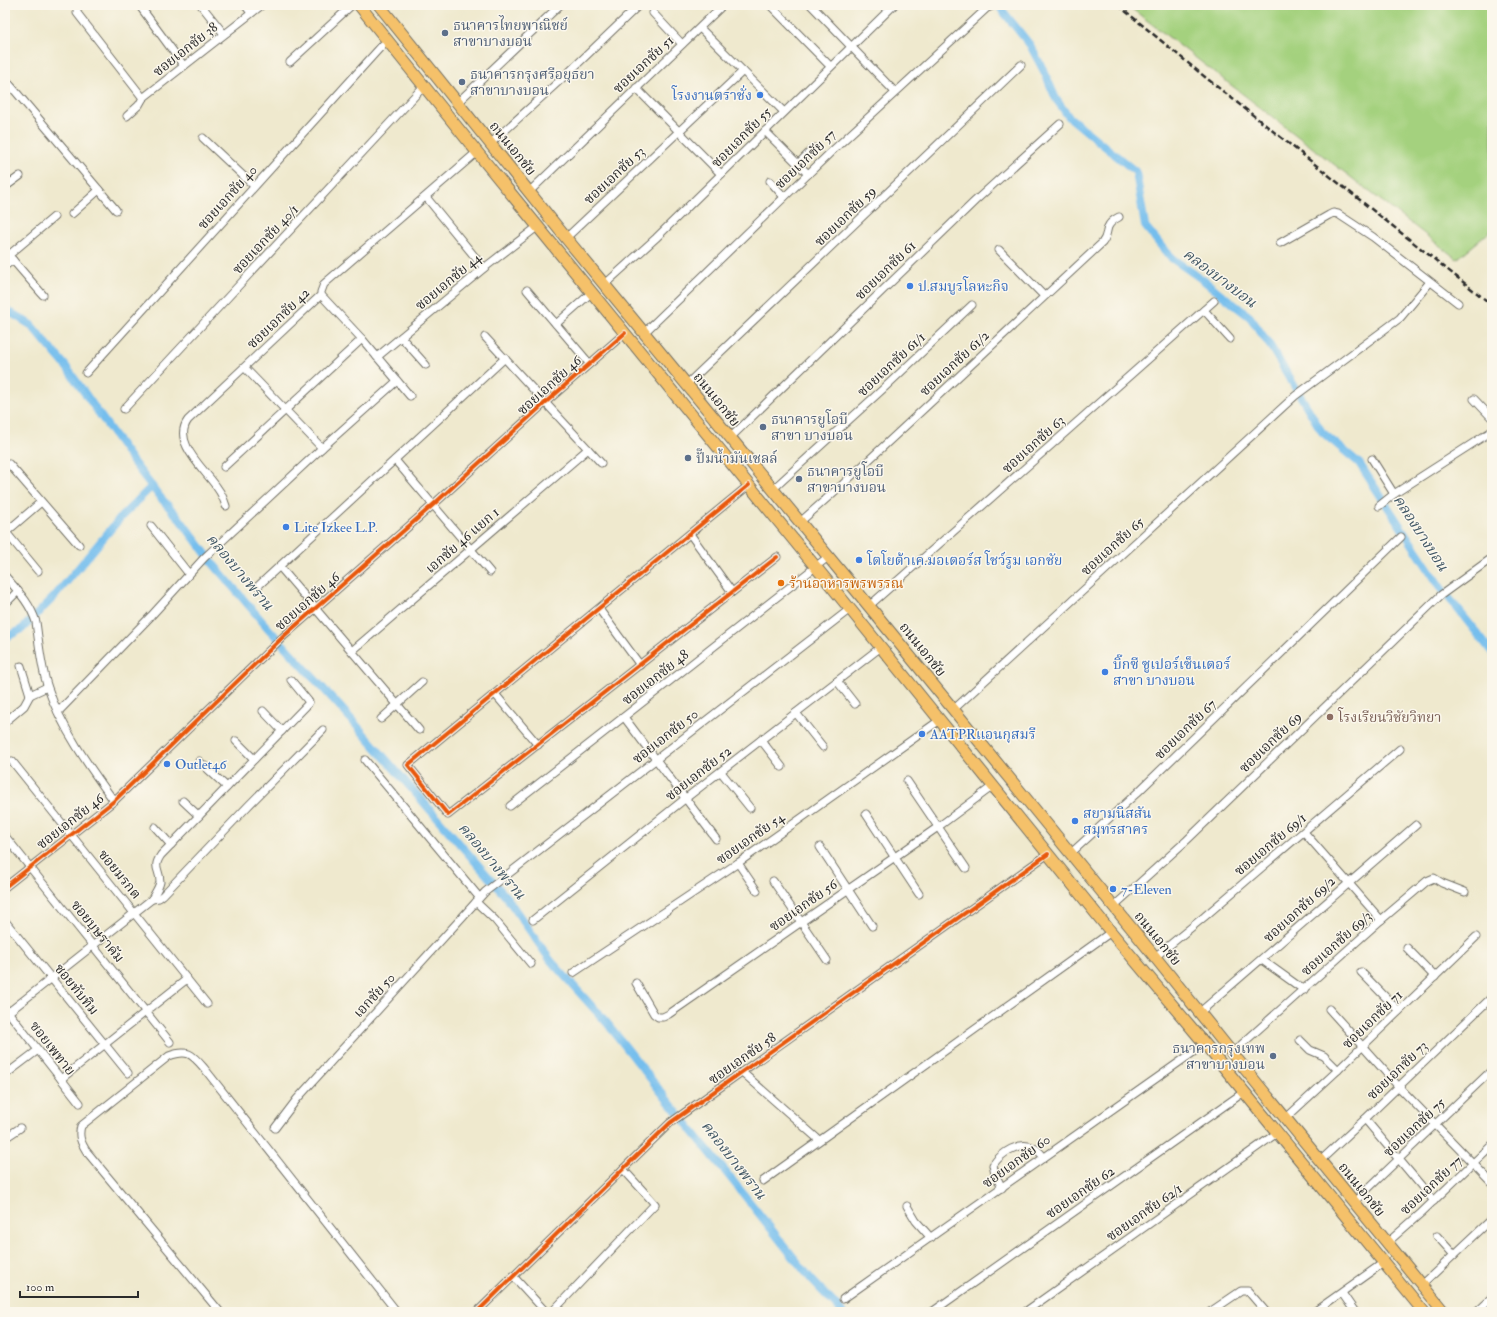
<svg xmlns="http://www.w3.org/2000/svg" width="1497" height="1317" font-family="'IM FELL Double Pica','Noto Serif Thai',serif">
<style>
.green{fill:#a4d17e;stroke:#687e54}
.lines{fill:none;stroke-linecap:round;stroke-linejoin:round}
.canal{stroke:#74beed;stroke-width:8}
.street-casing{stroke:#706e64;stroke-width:9}
.primary-casing{stroke:#706e64;stroke-width:13}
.street{stroke:#fff;stroke-width:7}
.primary{stroke:#f5c16b;stroke-width:11}
.rail{stroke:#2b2b2b;stroke-width:2.5;stroke-dasharray:6 3;stroke-linecap:butt}
.cycleway-casing{stroke:#fbf7ec;stroke-width:6}
.cycleway{stroke:#e8590c;stroke-width:4}
.service-dot{fill:#5c6f8a;stroke:#fbf7ec;stroke-width:1.5}
.shop-dot{fill:#3f7fe0;stroke:#fbf7ec;stroke-width:1.5}
.food-dot{fill:#e8710a;stroke:#fbf7ec;stroke-width:1.5}
.education-dot{fill:#8d6e63;stroke:#fbf7ec;stroke-width:1.5}
.labels{text-anchor:middle;stroke-width:3;stroke-linejoin:round;paint-order:stroke}
.service-label{font-size:14px;fill:#4e5e75;stroke:#fbf7ec;text-anchor:start}
.street-label{font-size:14px;fill:#2b2b2b;stroke:#fbf7ec}
.shop-label{font-size:14px;fill:#366cbe;stroke:#fbf7ec;text-anchor:start}
.food-label{font-size:14px;fill:#c56008;stroke:#fbf7ec;text-anchor:start}
.education-label{font-size:14px;fill:#785e54;stroke:#fbf7ec;text-anchor:start}
.water-label{font-size:15px;font-style:italic;fill:#415765;stroke:#fbf7ec}
</style>
<rect width="100%" height="100%" fill="#fbf7ec"/>
<filter id="ink" filterUnits="userSpaceOnUse"><feTurbulence type="fractalNoise" baseFrequency=".025" numOctaves="2"/><feDisplacementMap in="SourceGraphic" scale="8" xChannelSelector="R" yChannelSelector="G"/><feConvolveMatrix kernelMatrix="1 2 1 2 8 2 1 2 1" color-interpolation-filters="sRGB"/></filter>
<filter id="wash" filterUnits="userSpaceOnUse"><feTurbulence type="fractalNoise" baseFrequency=".012" numOctaves="4" result="noise"/><feDisplacementMap in="SourceGraphic" scale="16" xChannelSelector="R" yChannelSelector="G"/><feGaussianBlur stdDeviation="0.9" result="paint"/><feColorMatrix in="noise" values="0 0 0 0 0 0 0 0 0 0 0 0 0 0 0 0 0 1.4 0 .05"/><feComposite in="paint" operator="in"/></filter>
<g filter="url(#wash)">
<rect width="100%" height="100%" fill="#efe9ce"/>
<polygon class="green" points="1127,5 1492,5 1492,230 1457,259"/>
<g class="lines">
<g class="canal">
<polyline points="998,5 1030,45 1045,73 1056,99 1068,116 1136,172 1145,226 1170,257 1203,280 1250,317 1271,347 1322,432 1359,463 1441,588 1492,652"/>
<polyline points="5,309 31,325 65,365 133,462 160,497 179,518 215,566 267,627 343,710 507,898 551,961 607,1023 665,1097 741,1191 783,1244 811,1279 842,1312"/>
<polyline points="5,638 22,629 54,597 121,517 152,486"/>
</g>
</g>
</g>
<g filter="url(#ink)">
<g class="lines">
<g class="street-casing">
<g id="street">
<polyline points="79,5 77,9 77,13 143,98"/>
<polyline points="139,5 184,66"/>
<polyline points="201,5 224,34"/>
<polyline points="245,5 251,13"/>
<polyline points="770,5 830,66"/>
<polyline points="811,5 895,92"/>
<polyline points="653,13 682,44"/>
<polyline points="700,28 784,112"/>
<polyline points="290,62 352,5"/>
<polyline points="5,79 116,210"/>
<polyline points="636,88 721,174"/>
<polyline points="457,103 560,5"/>
<polyline points="127,116 139,105 143,98 262,5"/>
<polyline points="765,131 808,174"/>
<polyline points="203,138 254,186"/>
<polyline points="490,144 567,74 639,5"/>
<polyline points="798,164 814,148"/>
<polyline points="770,181 784,197"/>
<polyline points="5,187 20,176"/>
<polyline points="529,192 723,5"/>
<polyline points="426,197 484,268"/>
<polyline points="72,214 99,190"/>
<polyline points="566,238 743,71"/>
<polyline points="1280,243 1329,215 1333,213 1338,214 1373,237 1458,303"/>
<polyline points="999,250 1044,296"/>
<polyline points="5,251 43,295"/>
<polyline points="9,255 54,217"/>
<polyline points="5,266 13,260"/>
<polyline points="604,285 656,238 894,5"/>
<polyline points="527,290 589,363"/>
<polyline points="321,295 362,339 410,396"/>
<polyline points="1204,310 1230,339"/>
<polyline points="556,324 591,293"/>
<polyline points="644,333 832,151 987,8 994,5"/>
<polyline points="401,337 426,365"/>
<polyline points="485,337 601,463"/>
<polyline points="377,357 484,268 537,227"/>
<polyline points="245,368 322,448"/>
<polyline points="86,373 387,40"/>
<polyline points="686,385 1021,65"/>
<polyline points="1474,399 1492,418"/>
<polyline points="124,409 424,86"/>
<polyline points="730,438 975,201 1060,124"/>
<polyline points="1372,459 1394,494"/>
<polyline points="395,460 490,572"/>
<polyline points="9,464 79,545"/>
<polyline points="224,467 362,339"/>
<polyline points="749,485 408,765 448,815 777,557"/>
<polyline points="772,490 883,389 972,305"/>
<path d="M 226,506 C 224,500 222,494 218,489 C 207,471 171,443 188,420 L 321,295 L 321,292 L 324,284 L 477,152"/>
<polyline points="1379,506 1394,494 1492,431"/>
<path d="M 799,523 L 843,484 L 1102,243 C 1107,237 1106,233 1108,227 C 1110,222 1115,219 1119,217"/>
<polyline points="151,526 189,574"/>
<polyline points="5,531 38,571"/>
<polyline points="5,533 41,502"/>
<polyline points="690,534 732,592"/>
<polyline points="280,567 419,730"/>
<path d="M 5,576 C 18,591 30,603 36,622 C 39,643 41,668 48,688 C 61,727 90,768 114,801"/>
<polyline points="258,586 505,358"/>
<polyline points="5,604 18,591"/>
<polyline points="869,606 1214,301"/>
<polyline points="599,609 640,665"/>
<polyline points="352,651 588,449"/>
<polyline points="837,681 855,704"/>
<polyline points="495,694 538,745"/>
<polyline points="30,695 47,687"/>
<polyline points="953,710 1295,396 1400,318 1430,282"/>
<polyline points="263,711 282,731"/>
<polyline points="58,712 151,616 204,558 322,448 397,381"/>
<polyline points="796,713 823,747"/>
<polyline points="624,717 716,839"/>
<polyline points="381,719 422,682"/>
<polyline points="5,722 24,706 30,695 21,666"/>
<polyline points="761,740 782,767"/>
<polyline points="236,741 254,759"/>
<polyline points="365,760 479,897"/>
<polyline points="12,761 207,1004"/>
<polyline points="199,761 227,787"/>
<polyline points="721,772 750,808"/>
<polyline points="907,781 966,868"/>
<polyline points="183,801 199,816"/>
<polyline points="510,806 828,557"/>
<polyline points="866,814 919,894"/>
<polyline points="155,827 171,845"/>
<polyline points="1304,832 1381,920"/>
<polyline points="5,836 170,1042"/>
<polyline points="820,847 872,926"/>
<polyline points="1070,854 1138,792 1401,537"/>
<polyline points="738,863 757,891"/>
<polyline points="773,881 827,960"/>
<polyline points="5,887 114,801 285,635 434,504 546,402 625,333"/>
<polyline points="152,899 159,898 163,895 248,806 323,730"/>
<polyline points="476,902 495,920 531,964"/>
<polyline points="1114,906 1187,840 1441,595 1492,558"/>
<polyline points="533,920 686,798 881,647"/>
<polyline points="5,921 128,1073"/>
<polyline points="1407,948 1435,977"/>
<polyline points="1155,957 1204,917 1400,749"/>
<polyline points="1262,960 1304,990"/>
<polyline points="1361,972 1399,1011"/>
<polyline points="573,973 738,863 940,720"/>
<polyline points="636,983 654,1014 658,1017 663,1017 669,1014 938,827 993,786"/>
<polyline points="5,1008 80,1103"/>
<polyline points="1329,1009 1399,1087 1492,1183"/>
<polyline points="1199,1013 1416,825"/>
<path d="M 5,1015 L 152,899 C 154,894 159,888 160,882 C 160,869 152,868 161,855 L 307,705 L 309,702 L 291,680"/>
<polyline points="1300,1040 1310,1050 1324,1056 1338,1070"/>
<polyline points="1232,1053 1381,920 1427,881 1434,878 1442,883 1465,892"/>
<polyline points="742,1072 819,1140"/>
<polyline points="5,1075 38,1050"/>
<polyline points="61,1079 187,979"/>
<polyline points="1285,1119 1338,1070 1476,937"/>
<polyline points="1365,1119 1434,1201"/>
<polyline points="275,1128 297,1099 485,892 850,609"/>
<polyline points="5,1138 20,1128"/>
<polyline points="1320,1161 1365,1119 1492,997"/>
<polyline points="763,1181 1111,932"/>
<path d="M 1002,1188 L 995,1174 L 993,1165 C 1001,1153 1020,1140 1034,1148 C 1038,1150 1041,1154 1044,1157"/>
<polyline points="1354,1202 1492,1070"/>
<polyline points="907,1206 916,1221 931,1238"/>
<polyline points="1437,1236 1454,1255"/>
<polyline points="1387,1243 1421,1213 1492,1145"/>
<polyline points="513,1276 546,1312"/>
<polyline points="1422,1285 1492,1219"/>
<polyline points="1342,1293 1355,1312"/>
<polyline points="843,1299 1205,1044"/>
<path d="M 220,1312 L 87,1152 C 81,1143 78,1136 81,1126 L 169,1056 C 188,1049 192,1054 204,1068 L 397,1312"/>
<polyline points="477,1312 670,1123 1048,854"/>
<polyline points="552,1312 655,1204 623,1169"/>
<polyline points="932,1312 1244,1092"/>
<polyline points="1025,1312 1277,1133"/>
<polyline points="1210,1312 1241,1291 1248,1291 1266,1312"/>
<polyline points="1314,1312 1383,1263"/>
<polyline points="1477,1312 1492,1298"/>
</g>
</g>
<g class="primary-casing">
<g id="primary">
<polyline points="359,5 477,152 850,609 1111,932 1205,1044 1424,1312"/>
<polyline points="379,5 566,238 869,606 1155,957 1232,1053 1444,1312"/>
</g>
</g>
<use href="#street" class="street"/>
<use href="#primary" class="primary"/>
<polyline class="rail" points="1118,5 1205,77 1492,305"/>
<g class="cycleway-casing">
<g id="cycleway">
<polyline points="749,485 408,765 448,815 777,557"/>
<polyline points="5,887 114,801 285,635 434,504 546,402 625,333"/>
<polyline points="477,1312 670,1123 1048,854"/>
</g>
</g>
<use href="#cycleway" class="cycleway"/>
</g>
</g>
<g class="service-dot">
<circle cx="445" cy="33" r="4"/>
<circle cx="462" cy="82" r="4"/>
<circle cx="763" cy="427" r="4"/>
<circle cx="688" cy="458" r="4"/>
<circle cx="799" cy="479" r="4"/>
<circle cx="1273" cy="1056" r="4"/>
</g>
<g class="shop-dot">
<circle cx="760" cy="95" r="4"/>
<circle cx="910" cy="286" r="4"/>
<circle cx="286" cy="527" r="4"/>
<circle cx="859" cy="560" r="4"/>
<circle cx="1105" cy="672" r="4"/>
<circle cx="922" cy="734" r="4"/>
<circle cx="167" cy="764" r="4"/>
<circle cx="1075" cy="821" r="4"/>
<circle cx="1113" cy="889" r="4"/>
</g>
<circle class="food-dot" cx="781" cy="583" r="4"/>
<circle class="education-dot" cx="1330" cy="717" r="4"/>
<g class="labels">
<g class="service-label">
<text x="453" y="30">ธนาคารไทยพาณิชย์<tspan x="453" dy="16">สาขาบางบอน</tspan></text>
<text x="470" y="79">ธนาคารกรุงศรีอยุธยา<tspan x="470" dy="16">สาขาบางบอน</tspan></text>
<text x="771" y="424">ธนาคารยูโอบี<tspan x="771" dy="16">สาขา บางบอน</tspan></text>
<text x="696" y="463">ปั๊มน้ำมันเชลล์</text>
<text x="807" y="476">ธนาคารยูโอบี<tspan x="807" dy="16">สาขาบางบอน</tspan></text>
<text x="1265" y="1053" text-anchor="end">ธนาคารกรุงเทพ<tspan x="1265" dy="16">สาขาบางบอน</tspan></text>
</g>
<g class="street-label">
<text transform="translate(185 49) rotate(-38)" y="5">ซอยเอกชัย 38</text>
<text transform="translate(643 64) rotate(-43)" y="5">ซอยเอกชัย 51</text>
<text transform="translate(741 137) rotate(-45)" y="5">ซอยเอกชัย 55</text>
<text transform="translate(513 148) rotate(51)" y="5">ถนนเอกชัย</text>
<text transform="translate(805 159) rotate(-44)" y="5">ซอยเอกชัย 57</text>
<text transform="translate(614 175) rotate(-43)" y="5">ซอยเอกชัย 53</text>
<text transform="translate(227 197) rotate(-48)" y="5">ซอยเอกชัย 40</text>
<text transform="translate(845 216) rotate(-44)" y="5">ซอยเอกชัย 59</text>
<text transform="translate(265 239) rotate(-47)" y="5">ซอยเอกชัย 40/1</text>
<text transform="translate(885 270) rotate(-44)" y="5">ซอยเอกชัย 61</text>
<text transform="translate(448 281) rotate(-40)" y="5">ซอยเอกชัย 44</text>
<text transform="translate(278 318) rotate(-44)" y="5">ซอยเอกชัย 42</text>
<text transform="translate(954 363) rotate(-43)" y="5">ซอยเอกชัย 61/2</text>
<text transform="translate(891 364) rotate(-43)" y="5">ซอยเอกชัย 61/1</text>
<text transform="translate(549 385) rotate(-42)" y="5">ซอยเอกชัย 46</text>
<text transform="translate(717 399) rotate(51)" y="5">ถนนเอกชัย</text>
<text transform="translate(1033 444) rotate(-42)" y="5">ซอยเอกชัย 63</text>
<text transform="translate(462 540) rotate(-41)" y="5">เอกชัย 46 แยก 1</text>
<text transform="translate(1112 546) rotate(-42)" y="5">ซอยเอกชัย 65</text>
<text transform="translate(307 601) rotate(-41)" y="5">ซอยเอกชัย 46</text>
<text transform="translate(923 649) rotate(51)" y="5">ถนนเอกชัย</text>
<text transform="translate(655 677) rotate(-38)" y="5">ซอยเอกชัย 48</text>
<text transform="translate(1185 729) rotate(-44)" y="5">ซอยเอกชัย 67</text>
<text transform="translate(665 736) rotate(-38)" y="5">ซอยเอกชัย 50</text>
<text transform="translate(1270 742) rotate(-44)" y="5">ซอยเอกชัย 69</text>
<text transform="translate(698 773) rotate(-38)" y="5">ซอยเอกชัย 52</text>
<text transform="translate(70 821) rotate(-38)" y="5">ซอยเอกชัย 46</text>
<text transform="translate(750 838) rotate(-35)" y="5">ซอยเอกชัย 54</text>
<text transform="translate(1270 844) rotate(-40)" y="5">ซอยเอกชัย 69/1</text>
<text transform="translate(120 874) rotate(51)" y="5">ซอยมรกต</text>
<text transform="translate(803 905) rotate(-35)" y="5">ซอยเอกชัย 56</text>
<text transform="translate(1299 909) rotate(-42)" y="5">ซอยเอกชัย 69/2</text>
<text transform="translate(98 931) rotate(51)" y="5">ซอยบุษราคัม</text>
<text transform="translate(1158 938) rotate(51)" y="5">ถนนเอกชัย</text>
<text transform="translate(1336 943) rotate(-42)" y="5">ซอยเอกชัย 69/3</text>
<text transform="translate(77 989) rotate(51)" y="5">ซอยทับทิม</text>
<text transform="translate(374 995) rotate(-48)" y="5">เอกชัย 50</text>
<text transform="translate(1372 1019) rotate(-44)" y="5">ซอยเอกชัย 71</text>
<text transform="translate(53 1048) rotate(52)" y="5">ซอยเพทาย</text>
<text transform="translate(742 1058) rotate(-35)" y="5">ซอยเอกชัย 58</text>
<text transform="translate(1397 1070) rotate(-44)" y="5">ซอยเอกชัย 73</text>
<text transform="translate(1414 1127) rotate(-43)" y="5">ซอยเอกชัย 75</text>
<text transform="translate(1016 1161) rotate(-36)" y="5">ซอยเอกชัย 60</text>
<text transform="translate(1431 1185) rotate(-43)" y="5">ซอยเอกชัย 77</text>
<text transform="translate(1362 1189) rotate(51)" y="5">ถนนเอกชัย</text>
<text transform="translate(1080 1192) rotate(-35)" y="5">ซอยเอกชัย 62</text>
<text transform="translate(1144 1212) rotate(-35)" y="5">ซอยเอกชัย 62/1</text>
</g>
<g class="shop-label">
<text x="752" y="100" text-anchor="end">โรงงานตราชั่ง</text>
<text x="918" y="291">ป.สมบูรโลหะกิจ</text>
<text x="294" y="532">Lite Izkee L.P.</text>
<text x="867" y="565">โตโยต้าเค.มอเตอร์ส โชว์รูม เอกชัย</text>
<text x="1113" y="669">บิ๊กซี ซูเปอร์เซ็นเตอร์<tspan x="1113" dy="16">สาขา บางบอน</tspan></text>
<text x="930" y="739">AATPRแอนกุสมรี</text>
<text x="175" y="769">Outlet46</text>
<text x="1083" y="818">สยามนิสสัน<tspan x="1083" dy="16">สมุทรสาคร</tspan></text>
<text x="1121" y="894">7-Eleven</text>
</g>
<g class="food-label">
<text x="789" y="588">ร้านอาหารพรพรรณ</text>
</g>
<g class="education-label">
<text x="1338" y="722">โรงเรียนวิชัยวิทยา</text>
</g>
<g class="water-label">
<text transform="translate(1220 278) rotate(37)" y="5">คลองบางบอน</text>
<text transform="translate(1421 533) rotate(57)" y="5">คลองบางบอน</text>
<text transform="translate(240 572) rotate(50)" y="5">คลองบางพราน</text>
<text transform="translate(492 861) rotate(50)" y="5">คลองบางพราน</text>
<text transform="translate(734 1160) rotate(52)" y="5">คลองบางพราน</text>
</g>
</g>
<rect width="1497" height="1317" fill="none" stroke="#fbf7ec" stroke-width="20"/>
<path d="M20 1291v6h118v-6" fill="none" stroke="#2b2b2b" stroke-width="2"/>
<text x="26" y="1291" font-size="12" fill="#2b2b2b" stroke="#fbf7ec" stroke-width="3" paint-order="stroke">100 m</text>
</svg>
